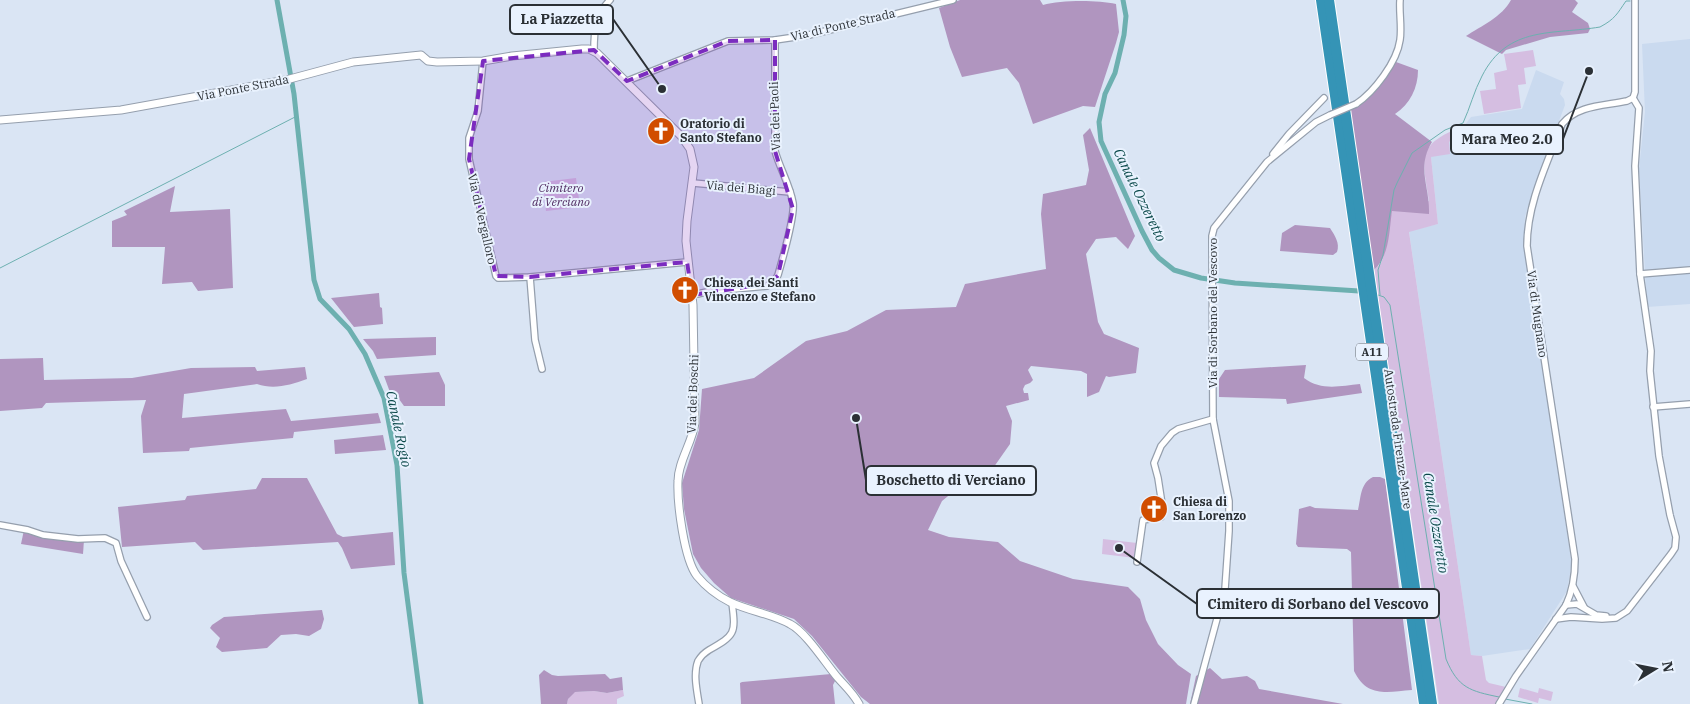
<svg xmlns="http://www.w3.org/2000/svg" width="1690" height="704" font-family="'IBM Plex Serif',serif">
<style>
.built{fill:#cadaef}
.green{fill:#d5bee1}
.forest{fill:#b095bf}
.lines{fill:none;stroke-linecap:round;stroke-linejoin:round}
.stream{stroke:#6db0b0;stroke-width:1}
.canal{stroke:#6db0b0;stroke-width:5}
.minor-casing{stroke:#959fad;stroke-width:8}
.tertiary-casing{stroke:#959fad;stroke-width:9}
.motorway-casing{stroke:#fff;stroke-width:12}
.minor{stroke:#fff;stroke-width:5.5}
.tertiary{stroke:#fff;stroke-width:7}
.motorway{stroke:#3594b6;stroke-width:10}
.minor-bridge-casing{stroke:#959fad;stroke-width:8;stroke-linecap:butt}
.minor-bridge{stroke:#fff;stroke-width:5.5}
.marked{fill:#7b2cbf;fill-opacity:0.2;stroke:#7b2cbf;stroke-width:4;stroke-dasharray:10 6;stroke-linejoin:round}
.labels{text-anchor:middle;stroke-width:4;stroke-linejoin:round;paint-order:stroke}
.shield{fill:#e9f2fe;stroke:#646a71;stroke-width:1}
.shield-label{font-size:11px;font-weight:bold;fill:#2b3035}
.street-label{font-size:12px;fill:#2b3035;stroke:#e9f2fe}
.poi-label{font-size:12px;font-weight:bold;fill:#2b3035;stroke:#e9f2fe;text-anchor:start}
.park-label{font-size:12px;font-style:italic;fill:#522e64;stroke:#e9f2fe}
.water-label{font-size:14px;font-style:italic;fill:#0b494a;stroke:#e9f2fe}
.leader{fill:none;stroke:#2b3035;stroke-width:2}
.callout-dot{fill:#2b3035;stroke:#e9f2fe;stroke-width:2}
.callout{fill:#e9f2fe;stroke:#2b3035;stroke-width:2}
.callout-label{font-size:14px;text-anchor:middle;font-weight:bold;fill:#2b3035}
</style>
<rect width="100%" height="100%" fill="#dae5f4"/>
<g class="built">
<polygon points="1690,39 1690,304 1647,307 1639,169 1645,112 1642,44"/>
<polygon points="1536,70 1564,82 1560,94 1564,99 1565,105 1531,196 1525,217 1524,242 1571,559 1571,568 1567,591 1530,649 1482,656 1471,655 1409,231 1438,224 1431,157 1456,136 1465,135 1464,126 1471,117 1522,109"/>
</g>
<g class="green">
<polygon points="1533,50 1536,66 1524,68 1526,84 1518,85 1521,108 1484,114 1480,91 1496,89 1494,73 1507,70 1504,54"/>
<path d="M 1464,126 L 1465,135 L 1456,136 L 1449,142 L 1450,154 L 1431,157 L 1438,224 L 1409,232 L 1471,655 L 1482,656 L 1486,680 L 1489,683 L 1506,687 L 1496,704 L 1439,704 L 1374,270 L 1381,263 L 1392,211 L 1429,201 C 1422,157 1416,144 1464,126 Z"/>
<polygon points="576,178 580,207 546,211 543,182"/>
<polygon points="1103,539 1137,543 1135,558 1102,554"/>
<polygon points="1520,688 1538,693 1539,688 1553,692 1551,701 1539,698 1538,703 1518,697"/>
<polygon points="623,690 624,696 617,699 617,704 567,704 568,699 574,692 594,691 607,693"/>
</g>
<g class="forest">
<path d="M 960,0 L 1040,0 L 1043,5 C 1061,0 1097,0 1116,4 L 1119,32 L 1116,43 L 1095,107 L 1083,106 L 1033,124 L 1019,83 L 1007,68 L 962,77 L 950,47 L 939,8 Z"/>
<path d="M 1511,0 L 1575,0 L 1578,3 L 1572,12 L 1588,23 L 1590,29 L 1588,33 L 1550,37 L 1506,50 L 1502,54 L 1466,36 C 1481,26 1502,17 1511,0 Z"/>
<path d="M 1396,62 L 1418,70 C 1418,88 1410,104 1395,114 L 1432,142 C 1416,168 1430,186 1429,214 L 1392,211 C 1389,231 1390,255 1374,270 L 1350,110 L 1366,100 L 1377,88 Z"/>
<polygon points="1090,128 1135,236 1128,249 1116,237 1096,239 1086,254 1098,322 1104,334 1139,348 1136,373 1109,377 1106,376 1099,392 1087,397 1087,374 1081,371 1031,366 1028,370 1033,380 1030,383 1025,385 1023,389 1024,393 1028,393 1029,400 1006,406 1012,421 1010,444 977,491 953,492 942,501 928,530 949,537 998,542 1020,561 1073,579 1128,587 1140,599 1146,620 1158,644 1178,665 1191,674 1186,704 870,704 861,697 812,636 794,619 731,598 714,583 701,568 693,554 684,509 682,483 699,430 702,389 754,378 806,341 847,331 886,310 956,307 965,284 1046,269 1041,214 1043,194 1086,185 1089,170 1083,135"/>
<polygon points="175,186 170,212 230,209 233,288 198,291 192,282 162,284 165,247 112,247 112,221 127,215 124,211"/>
<path d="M 1295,225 L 1330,228 C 1335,236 1340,243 1337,252 L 1333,255 L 1280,251 L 1282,233 Z"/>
<polygon points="379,293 380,307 382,308 383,324 354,327 331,298"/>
<polygon points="436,337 436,355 377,359 373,351 363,339"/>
<path d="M 43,358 L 44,380 L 132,378 L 191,368 L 255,367 L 257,371 L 305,367 L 307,379 C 290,385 274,390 257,384 L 184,394 L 182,418 L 286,409 L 291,421 L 378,413 L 381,423 L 294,432 L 293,438 L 190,448 L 189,451 L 143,453 L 141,416 L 146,400 L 46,403 L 42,408 L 0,411 L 0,359 Z"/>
<path d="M 1306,365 L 1304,378 C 1321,391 1340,386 1360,384 L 1362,393 L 1287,404 L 1286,399 L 1219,397 L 1219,379 L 1225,370 Z"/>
<polygon points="439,372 445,385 445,406 404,406 396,395 391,395 384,376"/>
<polygon points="383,435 386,450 335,454 334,440"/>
<path d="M 1373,477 L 1380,477 L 1385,479 L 1412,690 C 1387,692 1367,698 1354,671 L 1351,552 L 1347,549 L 1298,547 L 1296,544 L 1299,509 L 1310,506 L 1315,508 L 1358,510 C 1361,498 1360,483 1373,477 Z"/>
<polygon points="262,478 307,478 337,534 343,537 393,532 395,565 351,569 342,548 338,542 203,550 195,542 122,547 118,507 185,500 187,496 256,489"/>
<polygon points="24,530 84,540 83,554 21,544"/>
<polygon points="322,610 324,619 321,629 309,636 296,634 281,635 267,648 222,652 216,647 220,638 210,628 212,625 224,617"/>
<polygon points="1210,668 1222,679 1247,676 1255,681 1259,689 1343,704 1190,704 1196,676"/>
<polygon points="544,670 552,675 558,676 605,674 610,679 622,677 623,690 607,693 594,691 575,692 568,699 567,704 541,704 539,675"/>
<polygon points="832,672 835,681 833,685 835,704 741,704 740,683 742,682 831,674"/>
</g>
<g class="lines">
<g class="stream">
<polyline points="0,268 297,116"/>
<path d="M 1378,295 L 1384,297 L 1390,305 L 1446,659 C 1458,688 1470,691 1499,697"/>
<path d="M 1380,295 L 1378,270 L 1383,255 L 1394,190 L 1397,183 L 1412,153 L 1445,130 L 1463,123 C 1470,108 1474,91 1482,76 C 1508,25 1553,35 1600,27 C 1615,19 1617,14 1626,1 L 1630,1"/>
<polyline points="1505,699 1532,704"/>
</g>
<g class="canal">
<polyline points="277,0 294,94 314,280 320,299 349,329 365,354 384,398 397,465 404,573 421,704"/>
<polyline points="1123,0 1126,16 1124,35 1115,73 1105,94 1099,122 1101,141 1142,231 1152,250 1159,258 1174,270 1201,278 1235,283 1359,291"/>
</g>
<g class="minor-casing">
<g id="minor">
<path d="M 594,50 C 594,31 595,15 610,0"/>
<polyline points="483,61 478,111 469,138 469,159 496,276 498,278 530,277 687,262"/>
<polyline points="627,81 728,41 775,40 809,35 953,0"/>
<path d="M 1356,104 C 1374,92 1397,62 1400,40 C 1402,27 1399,13 1400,0"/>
<polyline points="1273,154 1289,134 1324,98"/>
<polyline points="693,183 790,192"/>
<polyline points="1640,274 1690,270"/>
<polyline points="530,277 535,340 542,369"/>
<path d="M 692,295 L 712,291 L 767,286 L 775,280 L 778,275 C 782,261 795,215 793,203 C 790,185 780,169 775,151 L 775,40"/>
<polyline points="1653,407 1690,404"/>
<polyline points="0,525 28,530 43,535 78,539 105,538 116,543 121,561 147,617"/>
<polyline points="1137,562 1143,520 1161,517 1162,504 1158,478 1154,463 1161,446 1172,433 1178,429 1213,419"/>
<polyline points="1573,586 1584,607"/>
<polyline points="1566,605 1577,604 1596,615 1606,616"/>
<polyline points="1556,619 1571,617 1602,619 1616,618 1627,611 1671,554 1675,548 1676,537 1670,515 1659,456 1650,371 1651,351 1640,274 1635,166 1639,108 1633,98"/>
<path d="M 699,704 C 697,691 693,674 698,661 C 701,656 704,653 709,650 C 735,635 736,634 732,603"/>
<polyline points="1194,704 1225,589 1229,531 1229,501 1213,419 1212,236 1214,228 1267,162 1316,122 1330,115"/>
<path d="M 1499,704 L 1516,676 L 1566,605 C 1573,590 1575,575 1575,559 L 1527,246 C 1527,203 1547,164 1562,124 C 1578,105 1603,106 1627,101 L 1633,98 L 1635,92 L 1635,0"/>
</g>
</g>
<g class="tertiary-casing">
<path id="tertiary" d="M 0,120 L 121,110 L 286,80 L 353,62 L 421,55 L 428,61 L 437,62 L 483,61 L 512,56 L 582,49 L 589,49 L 597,53 L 681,136 L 690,149 L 694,167 L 687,221 L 686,241 L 693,305 L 695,423 C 692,443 678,462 678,481 C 677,503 684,559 697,576 C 706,587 718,596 730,602 C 749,611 772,614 790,624 C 806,632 826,664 838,678 C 846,687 853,693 859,704"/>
</g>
<g class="motorway-casing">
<g id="motorway">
<polyline points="1321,0 1424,704"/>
<polyline points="1329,0 1432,704"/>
</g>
</g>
<use href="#minor" class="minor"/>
<use href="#tertiary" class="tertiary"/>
<use href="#motorway" class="motorway"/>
<g class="minor-bridge-casing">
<polyline id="minor-bridge" points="1330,115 1356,104"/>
</g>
<use href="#minor-bridge" class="minor-bridge"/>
</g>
<path class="marked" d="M 775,40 L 775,151 L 793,209 L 778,275 L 772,283 L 692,295 L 687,262 L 530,277 L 496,276 L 469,159 L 483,61 L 594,50 L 627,81 L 728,41 Z"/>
<defs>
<g id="church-disc" transform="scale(1.4375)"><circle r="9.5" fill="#d14d00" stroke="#e9f2fe"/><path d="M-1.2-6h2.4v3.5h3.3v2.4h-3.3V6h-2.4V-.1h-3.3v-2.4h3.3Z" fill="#fff"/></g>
</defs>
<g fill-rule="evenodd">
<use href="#church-disc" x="661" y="131"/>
<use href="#church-disc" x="685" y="290"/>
<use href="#church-disc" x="1154" y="509"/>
</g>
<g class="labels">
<rect class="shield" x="1356" y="343.5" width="32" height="17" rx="4"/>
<g class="shield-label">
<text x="1372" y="356">A11</text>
</g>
<g class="street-label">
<text transform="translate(843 25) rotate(-13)" y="4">Via di Ponte Strada</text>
<text transform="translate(243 88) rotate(-11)" y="4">Via Ponte Strada</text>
<text transform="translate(775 116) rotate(-92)" y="4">Via dei Paoli</text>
<text transform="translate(741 188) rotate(5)" y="4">Via dei Biagi</text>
<text transform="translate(482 219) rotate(77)" y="4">Via di Vergalloro</text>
<text transform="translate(1213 313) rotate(-90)" y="4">Via di Sorbano del Vescovo</text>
<text transform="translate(1537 314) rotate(82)" y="4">Via di Mugnano</text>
<text transform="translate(693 394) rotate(-88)" y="4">Via dei Boschi</text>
<text transform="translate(1398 439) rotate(82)" y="4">Autostrada Firenze-Mare</text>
</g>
<g class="poi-label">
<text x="680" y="128">Oratorio di<tspan x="680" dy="14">Santo Stefano</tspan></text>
<text x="704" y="287">Chiesa dei Santi<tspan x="704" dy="14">Vincenzo e Stefano</tspan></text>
<text x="1173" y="506">Chiesa di<tspan x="1173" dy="14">San Lorenzo</tspan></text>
</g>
<g class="park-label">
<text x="561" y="192">Cimitero<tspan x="561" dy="14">di Verciano</tspan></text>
</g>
<g class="water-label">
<text transform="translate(1140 195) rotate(64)" y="5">Canale Ozzeretto</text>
<text transform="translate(399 429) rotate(78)" y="5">Canale Rogio</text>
<text transform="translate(1436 523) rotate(81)" y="5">Canale Ozzeretto</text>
</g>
</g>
<path class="leader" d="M662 89L613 19M1589 71L1563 139M856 418L866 480M1119 548L1197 604"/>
<g class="callout-dot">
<circle cx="662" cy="89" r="5"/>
<circle cx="1589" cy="71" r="5"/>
<circle cx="856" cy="418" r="5"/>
<circle cx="1119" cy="548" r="5"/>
</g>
<g class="callout">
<rect x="510" y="5" width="103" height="29" rx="5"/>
<rect x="1451" y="125" width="112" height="29" rx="5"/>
<rect x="866" y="466" width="170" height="29" rx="5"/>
<rect x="1197" y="589" width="242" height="29" rx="5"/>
</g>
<g class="callout-label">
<text x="562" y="24">La Piazzetta</text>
<text x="1507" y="144">Mara Meo 2.0</text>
<text x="951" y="485">Boschetto di Verciano</text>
<text x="1318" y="609">Cimitero di Sorbano del Vescovo</text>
</g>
<g transform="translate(1655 669) rotate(80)" stroke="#e9f2fe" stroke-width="4" paint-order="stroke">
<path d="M0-4L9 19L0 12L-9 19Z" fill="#2b3035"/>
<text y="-8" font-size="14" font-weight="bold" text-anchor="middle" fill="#2b3035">N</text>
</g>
</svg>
